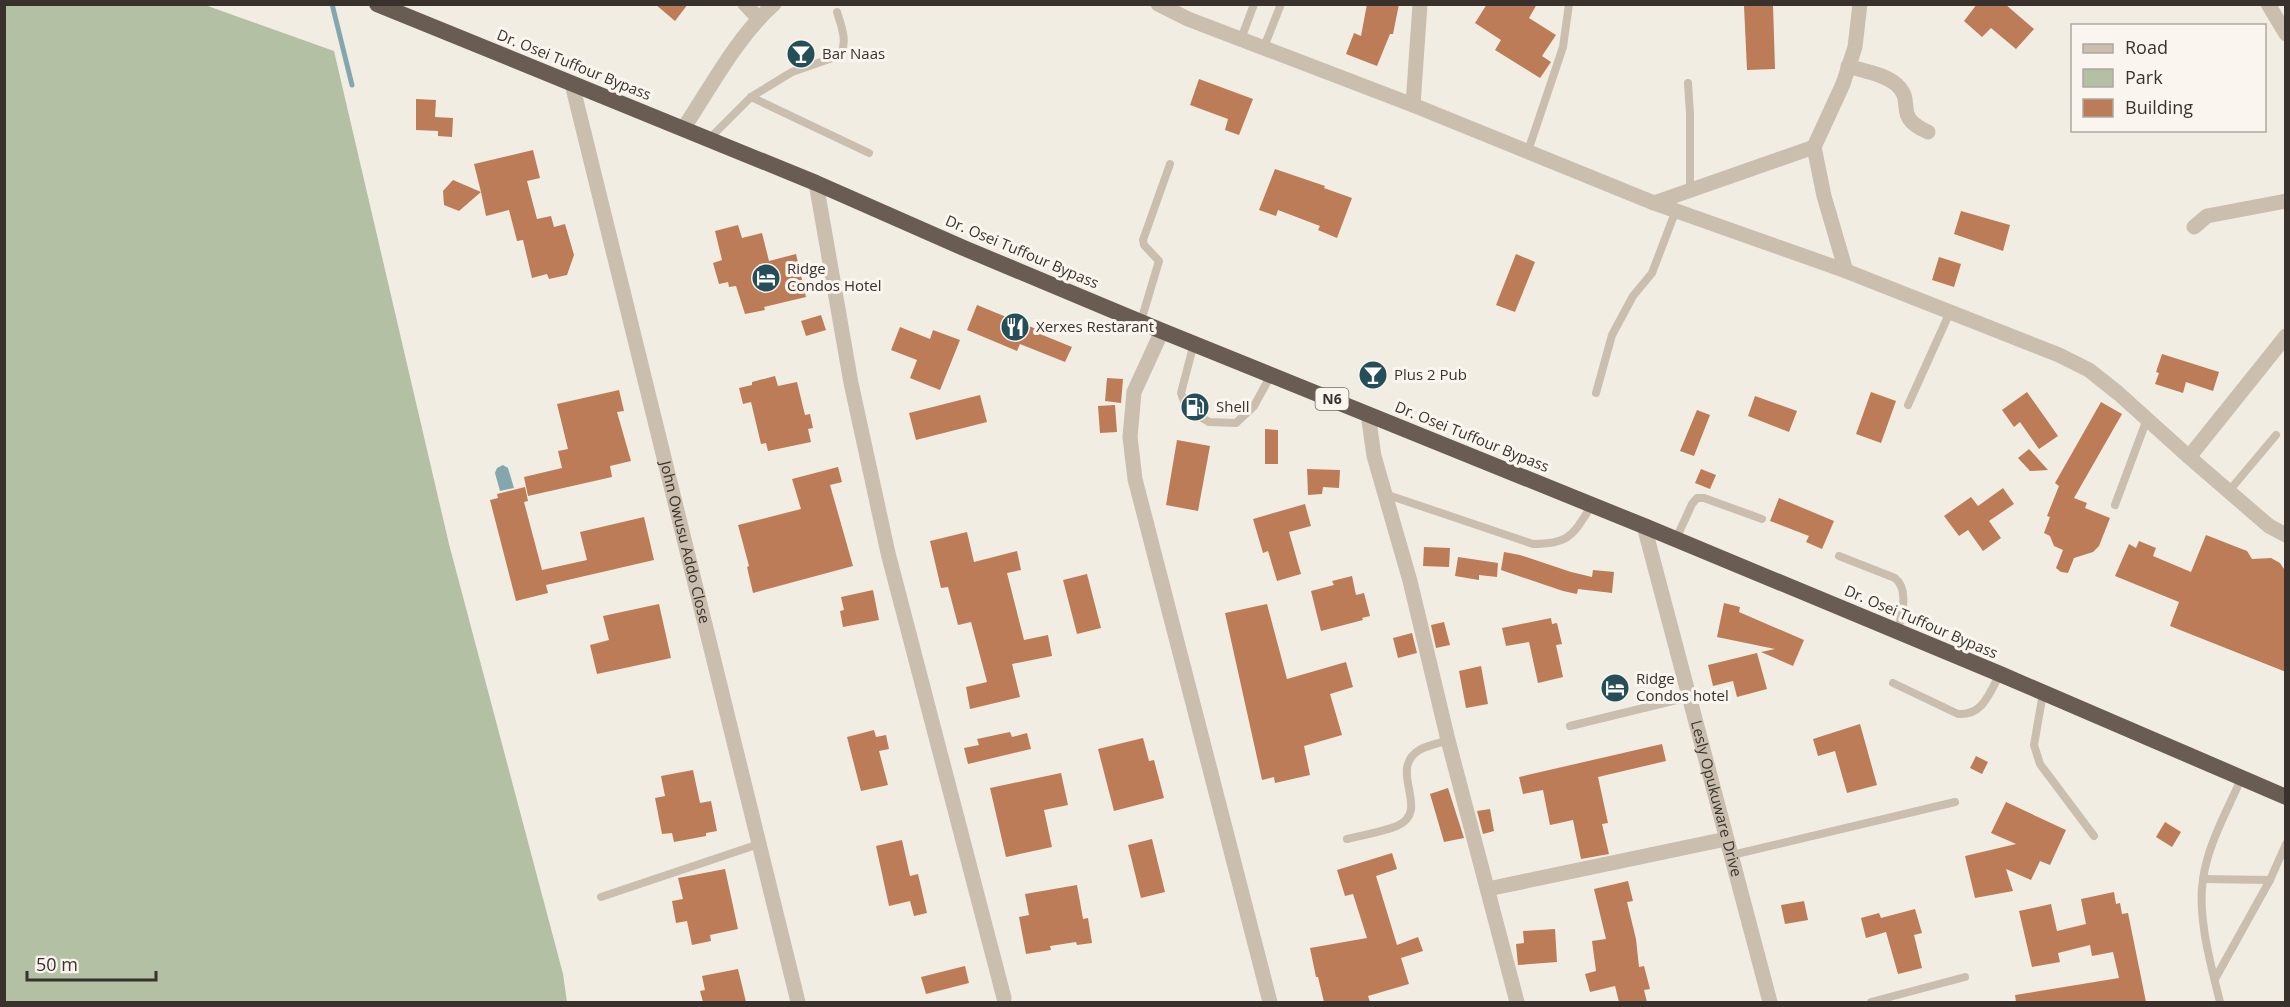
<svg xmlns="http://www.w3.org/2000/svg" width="2290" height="1007" font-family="'Open Sans',sans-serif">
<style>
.green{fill:#b3c0a3}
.water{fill:#84a6ad}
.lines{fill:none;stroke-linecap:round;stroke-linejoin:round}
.stream{stroke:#84a6ad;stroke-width:5}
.building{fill:#bc7c57}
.service{stroke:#cabeaf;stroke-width:8}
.minor{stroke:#cabeaf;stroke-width:15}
.trunk{stroke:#695c52;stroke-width:16}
.labels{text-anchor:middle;stroke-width:6;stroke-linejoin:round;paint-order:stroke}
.shield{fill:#faf6ef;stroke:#736d66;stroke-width:1.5}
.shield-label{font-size:14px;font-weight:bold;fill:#39322c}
.poi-label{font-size:15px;fill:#39322c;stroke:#faf6ef;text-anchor:start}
.street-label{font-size:15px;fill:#39322c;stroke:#faf6ef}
</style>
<rect width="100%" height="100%" fill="#f2ede2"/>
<polygon class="green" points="5,4 205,5 334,51 449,544 563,974 567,1002 5,1002"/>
<polygon class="water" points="503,465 508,468 514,488 500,491 495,473 497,468"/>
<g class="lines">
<polyline class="stream" points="332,4 352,85"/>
</g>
<g class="building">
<polygon points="655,4 688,4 675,21"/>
<polygon points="1367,4 1399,4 1393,34 1390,34 1377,66 1346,54 1354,33 1361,36"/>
<polygon points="1487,4 1537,4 1529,18 1556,35 1542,56 1551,62 1540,78 1495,50 1501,40 1475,23"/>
<polygon points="1977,4 2005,4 2034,29 2016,49 1991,28 1982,37 1964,21"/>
<polygon points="1773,5 1775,69 1747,70 1744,6"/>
<polygon points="1199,79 1253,99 1239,135 1225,130 1228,119 1190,105"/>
<polygon points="416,99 436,100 435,117 453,118 452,137 438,136 438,131 416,130"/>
<polygon points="533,150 540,178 527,181 537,219 551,216 554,227 565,224 574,255 567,275 549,279 547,274 532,278 523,240 517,241 509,210 486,216 481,192 459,211 444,205 443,191 453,180 481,192 474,164"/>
<polygon points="1275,169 1325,186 1324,188 1352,198 1337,238 1318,230 1320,226 1278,210 1276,216 1259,210"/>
<polygon points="1961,211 2010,225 2003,251 1954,234"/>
<polygon points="738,225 742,238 762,233 769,261 796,254 806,297 764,307 765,310 745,314 736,286 729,287 728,282 719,284 713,263 722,260 715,231"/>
<polygon points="1516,254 1535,262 1515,312 1496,305"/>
<polygon points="1939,257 1961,264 1954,287 1932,280"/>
<polygon points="977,305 1041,331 1040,334 1072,347 1065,362 1020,344 1017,351 967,330"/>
<polygon points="821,315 826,330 806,336 801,321"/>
<polygon points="900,327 930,339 933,330 960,340 940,390 910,378 917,360 891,350"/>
<polygon points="2162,354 2219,372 2213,391 2186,382 2183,393 2155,384 2159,373 2156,372"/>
<polygon points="775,376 778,386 797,382 805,415 810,414 813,428 808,429 811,442 768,451 766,443 761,444 751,402 743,404 739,388 752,385 752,382"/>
<polygon points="1107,378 1123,379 1121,403 1105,401"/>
<polygon points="619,390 624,411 617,412 631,461 610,466 612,477 528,496 524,477 562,468 558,451 568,449 557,404"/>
<polygon points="1871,392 1896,401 1881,443 1856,434"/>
<polygon points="2027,392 2058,436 2039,449 2020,422 2014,427 2002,410"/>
<polygon points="980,395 987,422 916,440 909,413"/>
<polygon points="1755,396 1797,411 1789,432 1748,416"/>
<polygon points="2101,402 2122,414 2074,498 2087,503 2085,508 2110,518 2099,546 2093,552 2074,558 2068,573 2061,572 2056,568 2063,550 2054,546 2050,536 2044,533 2050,517 2047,516 2059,486 2055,483"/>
<polygon points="1115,405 1117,432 1100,433 1098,406"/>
<polygon points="1697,410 1710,415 1694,456 1680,451"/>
<polygon points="1265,429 1278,430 1278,464 1265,464"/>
<polygon points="1177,440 1210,446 1198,511 1166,505"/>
<polygon points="2029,449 2048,470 2030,471 2018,458"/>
<polygon points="838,467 842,482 830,485 853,566 753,593 747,567 749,566 738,525 801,509 792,479"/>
<polygon points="1307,469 1340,470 1339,488 1323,487 1322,494 1308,495"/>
<polygon points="1701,469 1716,475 1710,489 1695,483"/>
<polygon points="525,487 528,501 524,502 542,570 587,560 580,532 644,517 654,560 546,585 548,593 516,601 490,500 498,498 497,494"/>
<polygon points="2003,488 2014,504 1989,521 2001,538 1983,551 1968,530 1959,536 1944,516 1971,497 1978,506"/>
<polygon points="1779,498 1834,521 1822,549 1806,542 1809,536 1770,521"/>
<polygon points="1305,504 1311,526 1289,532 1301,574 1277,581 1268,551 1263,553 1253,519"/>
<polygon points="967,532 974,562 1017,551 1021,570 1007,573 1024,640 1048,635 1052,656 1012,664 1020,697 970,709 966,687 987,682 971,622 958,625 948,587 941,588 930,541"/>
<polygon points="2206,535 2247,551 2252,559 2271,558 2280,563 2286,572 2286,672 2170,626 2179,602 2115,576 2129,544 2136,548 2139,541 2156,548 2153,556 2191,572"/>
<polygon points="1424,547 1450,548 1449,567 1423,566"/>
<polygon points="1504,552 1520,555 1571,572 1592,577 1593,570 1614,572 1612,593 1578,589 1577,594 1563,591 1501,570"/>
<polygon points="1458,557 1498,563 1497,577 1479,575 1479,580 1455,576"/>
<polygon points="1087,574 1101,628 1077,634 1063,580"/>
<polygon points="1352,576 1356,595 1364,593 1370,616 1362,618 1363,620 1321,631 1311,591 1334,585 1332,581"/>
<polygon points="873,590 879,620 843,627 840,611 844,610 841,597"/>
<polygon points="1724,603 1740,607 1739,612 1804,640 1793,666 1761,652 1775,649 1717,637"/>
<polygon points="659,604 671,658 597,674 590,645 609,640 603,616"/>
<polygon points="1267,604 1287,679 1346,662 1353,687 1330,694 1342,735 1304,746 1310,775 1275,783 1274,777 1262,780 1225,613"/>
<polygon points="1551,618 1552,624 1557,623 1562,644 1556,645 1563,677 1538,683 1529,642 1506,646 1502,628"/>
<polygon points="1444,622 1450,645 1436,648 1431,625"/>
<polygon points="1412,633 1417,653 1398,658 1393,638"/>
<polygon points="1757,653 1767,689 1737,697 1733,681 1713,686 1708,665"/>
<polygon points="1481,666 1488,704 1466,708 1459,671"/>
<polygon points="1860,724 1877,785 1847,793 1835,751 1818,756 1813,739"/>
<polygon points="874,730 876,737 886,735 889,749 879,751 888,785 861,791 847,737"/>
<polygon points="1010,732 1012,737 1027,733 1031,749 968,764 964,748 979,745 977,739"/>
<polygon points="1143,738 1149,761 1154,760 1164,798 1114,811 1098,749"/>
<polygon points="1662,744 1666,761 1598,777 1608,823 1602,824 1609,854 1581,859 1573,820 1550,825 1543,790 1523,794 1519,777"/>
<polygon points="1976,756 1988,762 1982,774 1970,768"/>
<polygon points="693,770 700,803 711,801 717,831 706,833 706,836 674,842 672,833 662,834 655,798 665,796 661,776"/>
<polygon points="1061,773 1068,805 1044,810 1052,847 1006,857 990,788"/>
<polygon points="1448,788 1464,838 1444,842 1430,794"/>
<polygon points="2006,802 2066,830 2050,865 2040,861 2031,880 2006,869 2013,891 1975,898 1965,856 2016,844 1991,833"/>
<polygon points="1490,809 1494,831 1483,834 1477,811"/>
<polygon points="2165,822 2181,832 2172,847 2156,837"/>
<polygon points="1152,839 1165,892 1141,898 1128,845"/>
<polygon points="902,840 910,876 918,874 927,913 914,916 910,901 889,906 876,846"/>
<polygon points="1392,853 1397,869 1376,876 1397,945 1418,937 1423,951 1401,958 1409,984 1368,996 1370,1002 1324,1002 1318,977 1316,977 1310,948 1367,938 1353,894 1345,896 1337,870"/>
<polygon points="725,869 738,929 710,935 711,941 692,945 687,921 676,923 672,901 683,899 678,878"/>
<polygon points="1628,881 1633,901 1627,902 1636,939 1639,967 1644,966 1650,989 1644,990 1647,1002 1619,1002 1615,986 1590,992 1585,974 1596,971 1592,941 1606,939 1594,889"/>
<polygon points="1077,885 1083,919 1088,918 1092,943 1077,945 1076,942 1050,946 1051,950 1026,954 1019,917 1029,915 1025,894"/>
<polygon points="2114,892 2116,904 2120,903 2122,914 2128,913 2146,1002 2016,1002 2015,995 2119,978 2113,952 2092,956 2090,945 2058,953 2060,962 2032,967 2019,911 2051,904 2057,931 2086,924 2081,899"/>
<polygon points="1804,901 1808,920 1785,924 1781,905"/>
<polygon points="1915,909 1922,933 1914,935 1922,968 1898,974 1886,932 1866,938 1861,918 1879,913 1881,918"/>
<polygon points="1555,929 1557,962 1518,965 1516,944 1524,943 1523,931"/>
<polygon points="965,966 969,983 926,994 921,977"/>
<polygon points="738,969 746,1002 703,1002 700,991 705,990 702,976"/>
</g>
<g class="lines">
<g class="service">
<polyline points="1241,39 1254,4"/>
<polyline points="1264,47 1281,4"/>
<polyline points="1688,83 1690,114 1690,190"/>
<polyline points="751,97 869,153"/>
<path d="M 709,139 L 751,97 L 792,72 L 841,55 C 847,40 842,28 837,12"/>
<polyline points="1528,151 1563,47 1569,4"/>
<polyline points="1141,321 1159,261 1144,245 1143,240 1170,164"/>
<polyline points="1194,343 1181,393 1187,409 1209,422 1236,423 1254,406 1271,375"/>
<polyline points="1596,393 1612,335 1633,296 1652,273 1676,210"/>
<polyline points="1908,405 1950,312"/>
<polyline points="2229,491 2276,435"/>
<path d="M 1385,494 L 1533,544 C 1571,544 1573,534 1592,505"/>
<polyline points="2115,505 2147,419"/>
<polyline points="1676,539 1692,504 1697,498 1704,498 1762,519"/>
<path d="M 1839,556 L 1895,578 C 1910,591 1901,614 1898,631"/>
<path d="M 1893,683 L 1958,714 C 1983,716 1989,693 2000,674"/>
<polyline points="2043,693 2034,745 2040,764 2094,836"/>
<polyline points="1570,726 1689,697"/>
<path d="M 1347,839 C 1363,835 1382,832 1397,826 C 1433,810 1385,769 1421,749 C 1430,745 1440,743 1448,740"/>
<polyline points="1732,855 1955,802"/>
<polyline points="2203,879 2270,880"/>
<polyline points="601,897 759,844"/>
<polyline points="2215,979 2270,880 2286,844"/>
<polyline points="1871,1002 1965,977"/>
<path d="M 2220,1002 C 2211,965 2197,917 2203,879 C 2208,844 2227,811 2241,779"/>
</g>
<g class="minor">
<polyline points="745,4 758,18"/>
<polyline points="1158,4 1188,19 1413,105 1654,203 1846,271 2059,355 2089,370 2118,393 2189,457 2269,526 2286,535"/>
<polyline points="2268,4 2286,34"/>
<path d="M 1848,66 C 1863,71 1885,74 1897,85 C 1916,103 1892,116 1928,132"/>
<path id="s1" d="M 572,84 L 798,1002"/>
<polyline points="1413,105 1420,4"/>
<path d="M 683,129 C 711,87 736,38 774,4"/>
<polyline points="816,183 851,383 888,553 1004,998"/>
<polyline points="1654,203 1814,147"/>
<polyline points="2194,227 2207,216 2286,201"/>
<polyline points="1846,271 1824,196 1814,147 1843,84 1855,47 1860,4"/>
<polyline points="1162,331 1134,392 1130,437 1135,479 1270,1002"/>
<polyline points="1368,414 1374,456 1410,581 1448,740 1517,1002"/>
<polyline points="2189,457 2286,336"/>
<path id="s2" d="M 1644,526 L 1770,1002"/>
<polyline points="1488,889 1726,839"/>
</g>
<polyline class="trunk" points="377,4 816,183 966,249 1162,331 1644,526 2000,674 2286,797"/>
</g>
<defs>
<g id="bar-disc" transform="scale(1.5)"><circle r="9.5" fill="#254e58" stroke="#faf6ef"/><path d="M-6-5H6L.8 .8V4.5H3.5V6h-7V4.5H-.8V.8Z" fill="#fff"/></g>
<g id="hotel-disc" transform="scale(1.5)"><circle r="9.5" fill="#254e58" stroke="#faf6ef"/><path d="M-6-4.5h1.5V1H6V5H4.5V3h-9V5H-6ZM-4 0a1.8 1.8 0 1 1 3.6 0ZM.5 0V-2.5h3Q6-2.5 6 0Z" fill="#fff"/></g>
<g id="restaurant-disc" transform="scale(1.5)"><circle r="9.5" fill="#254e58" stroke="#faf6ef"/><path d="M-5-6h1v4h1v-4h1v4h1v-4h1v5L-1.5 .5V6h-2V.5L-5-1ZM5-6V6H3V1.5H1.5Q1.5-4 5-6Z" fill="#fff"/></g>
<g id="fuel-disc" transform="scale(1.5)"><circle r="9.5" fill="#254e58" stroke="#faf6ef"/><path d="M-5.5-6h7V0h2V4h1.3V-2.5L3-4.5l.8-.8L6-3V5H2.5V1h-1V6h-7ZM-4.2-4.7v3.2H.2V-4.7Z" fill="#fff"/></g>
</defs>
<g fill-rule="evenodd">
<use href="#bar-disc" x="801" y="54"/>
<use href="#hotel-disc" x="766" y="278"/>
<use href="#restaurant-disc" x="1015" y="327"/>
<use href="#bar-disc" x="1373" y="375"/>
<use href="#fuel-disc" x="1195" y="407"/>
<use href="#hotel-disc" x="1615" y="688"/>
</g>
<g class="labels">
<rect class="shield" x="1315.5" y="388" width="33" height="22" rx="4.5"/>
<g class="shield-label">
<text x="1332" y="404">N6</text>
</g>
<g class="poi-label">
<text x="822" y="59">Bar Naas</text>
<text x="787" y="274">Ridge<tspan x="787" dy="17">Condos Hotel</tspan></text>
<text x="1036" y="332">Xerxes Restarant</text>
<text x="1394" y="380">Plus 2 Pub</text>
<text x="1216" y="412">Shell</text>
<text x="1636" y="684">Ridge<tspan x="1636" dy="17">Condos hotel</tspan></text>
</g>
<g class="street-label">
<text transform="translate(574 65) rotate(22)" y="5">Dr. Osei Tuffour Bypass</text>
<text transform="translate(1022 252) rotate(23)" y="5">Dr. Osei Tuffour Bypass</text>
<text transform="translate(1472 437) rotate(22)" y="5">Dr. Osei Tuffour Bypass</text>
<text dy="5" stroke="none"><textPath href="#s1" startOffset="472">John Owusu Addo Close</textPath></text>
<text transform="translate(1921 622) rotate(23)" y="5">Dr. Osei Tuffour Bypass</text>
<text dy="5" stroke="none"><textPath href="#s2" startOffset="282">Lesly Opukuware Drive</textPath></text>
</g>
</g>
<rect width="2290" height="1007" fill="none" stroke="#39322c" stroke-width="12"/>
<rect x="2071" y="24" width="195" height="108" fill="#faf6ef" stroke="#ada8a1" stroke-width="1.5"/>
<rect x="2083" y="44" width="30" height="9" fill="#cabeaf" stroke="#ada8a1" stroke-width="1.5"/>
<text x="2125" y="54" font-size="18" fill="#39322c">Road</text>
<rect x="2083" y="69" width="30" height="18" fill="#b3c0a3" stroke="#ada8a1" stroke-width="1.5"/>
<text x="2125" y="84" font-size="18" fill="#39322c">Park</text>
<rect x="2083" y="99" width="30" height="18" fill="#bc7c57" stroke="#ada8a1" stroke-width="1.5"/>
<text x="2125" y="114" font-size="18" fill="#39322c">Building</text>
<path d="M27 971v9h129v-9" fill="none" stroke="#39322c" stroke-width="3"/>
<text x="36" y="971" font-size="18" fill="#39322c" stroke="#faf6ef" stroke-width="4.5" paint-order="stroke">50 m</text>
</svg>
